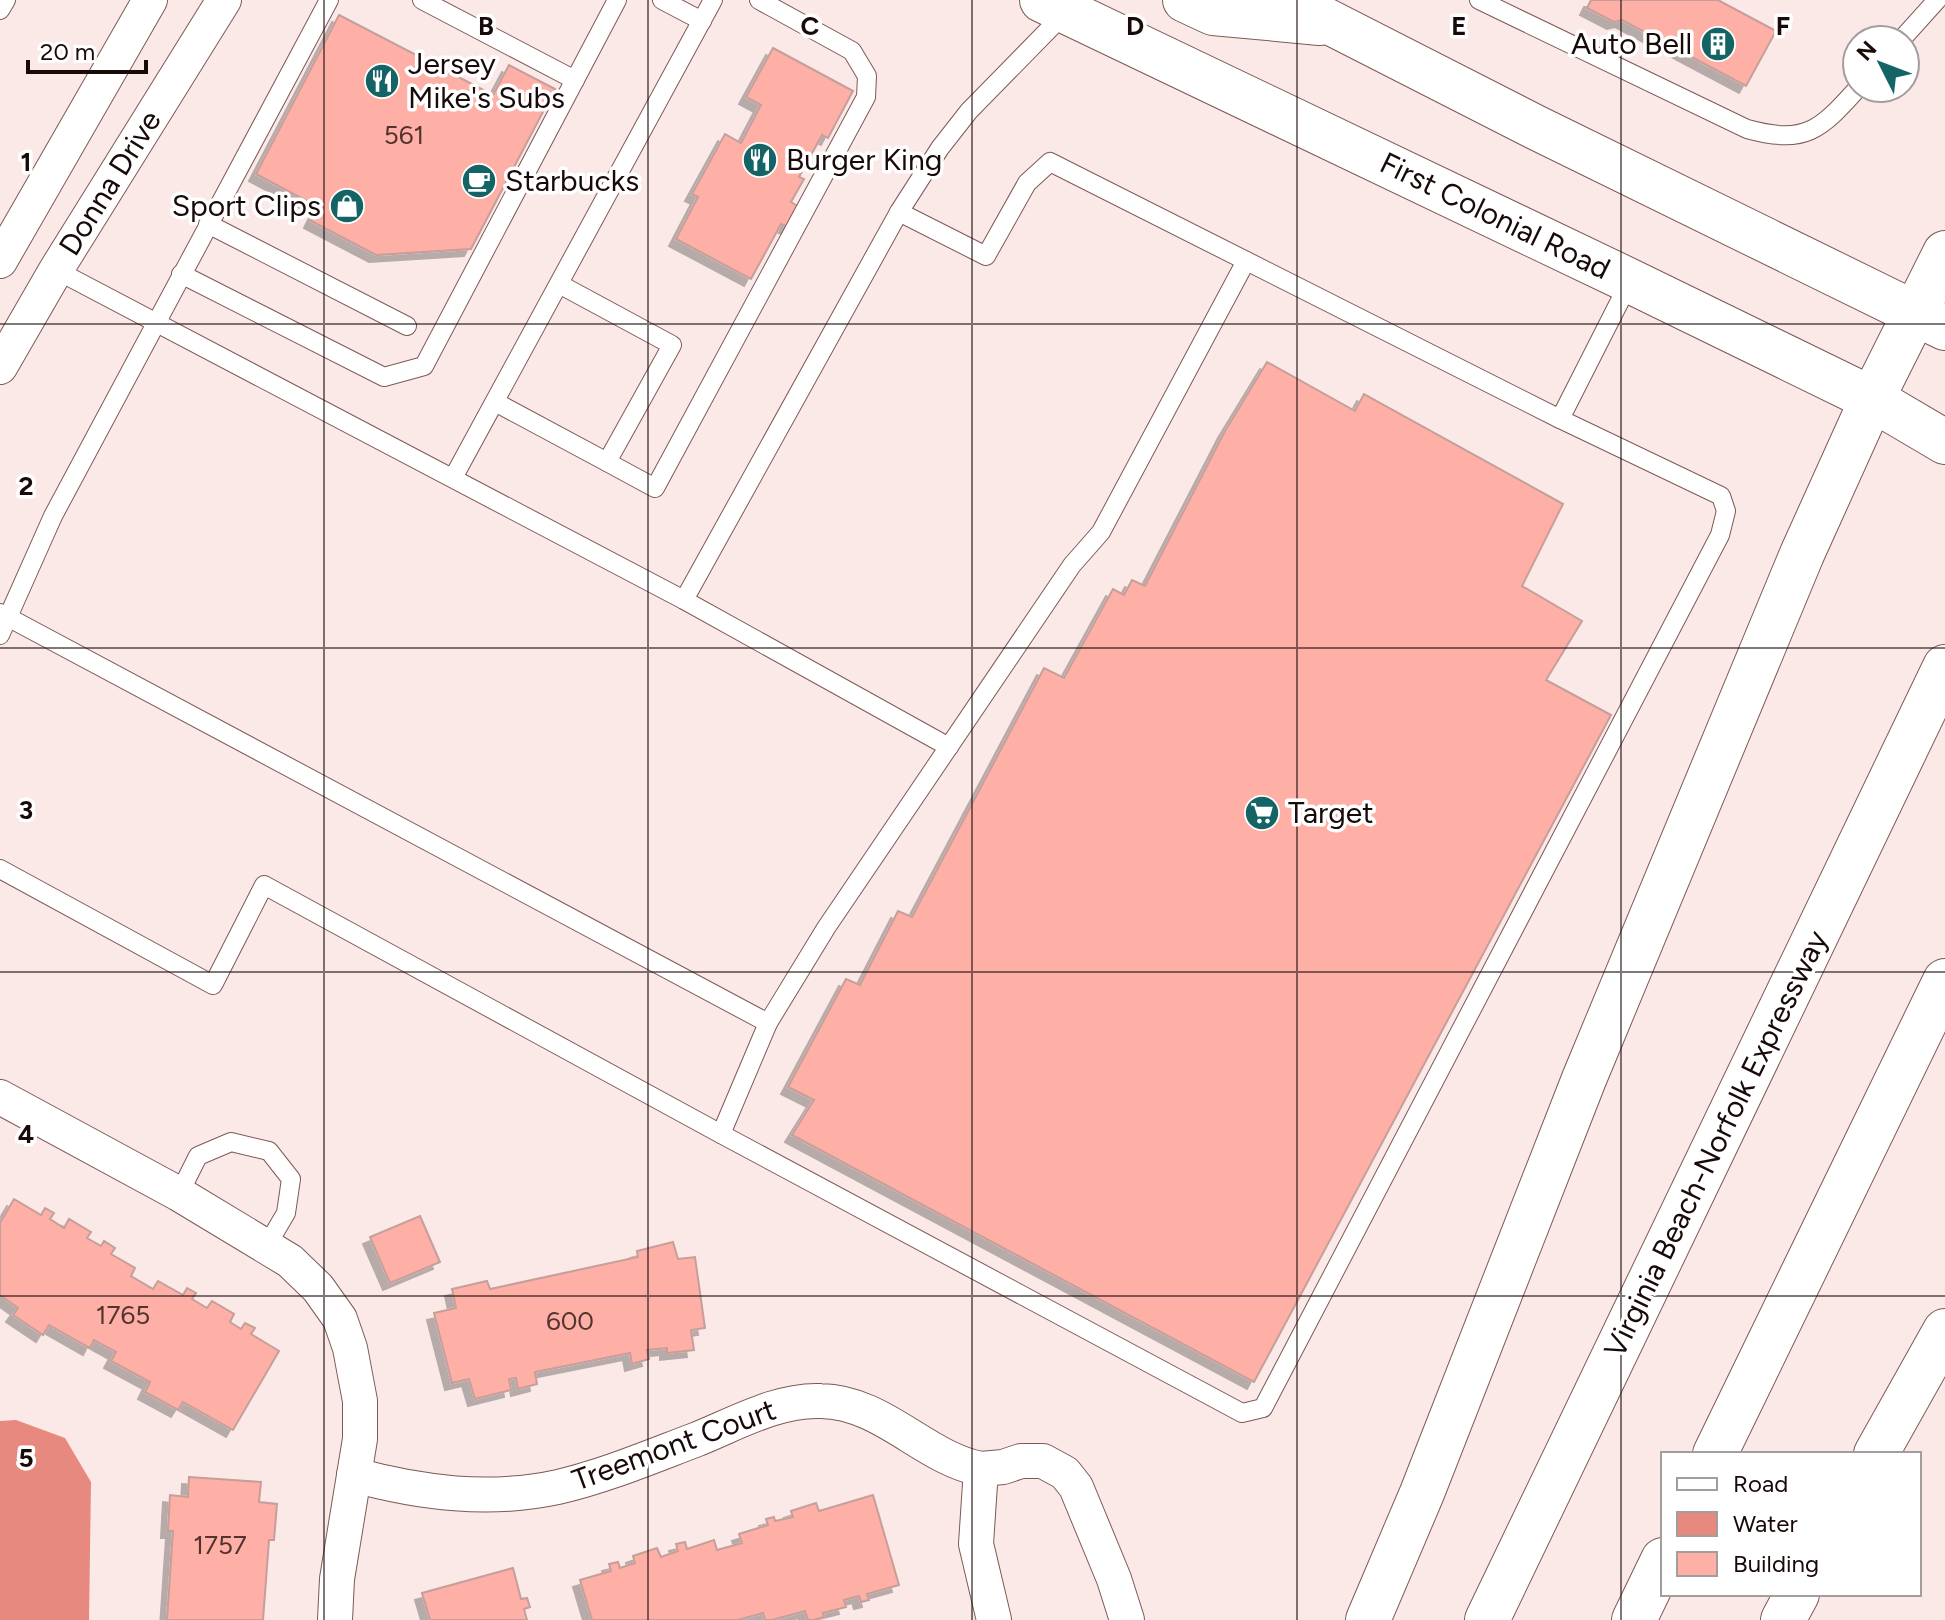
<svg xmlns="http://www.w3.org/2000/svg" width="1945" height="1620" font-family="Figtree,sans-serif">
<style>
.water{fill:#e88980}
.building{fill:#feafa6;stroke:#c69e9a;stroke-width:2;filter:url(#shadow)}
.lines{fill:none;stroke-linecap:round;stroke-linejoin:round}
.lane-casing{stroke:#7d5a56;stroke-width:20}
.street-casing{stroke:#7d5a56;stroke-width:36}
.secondary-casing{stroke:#7d5a56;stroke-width:46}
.highway-casing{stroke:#7d5a56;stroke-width:46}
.lane{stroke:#fff;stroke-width:18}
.street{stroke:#fff;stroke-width:34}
.secondary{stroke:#fff;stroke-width:44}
.highway{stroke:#fff;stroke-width:44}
.grid{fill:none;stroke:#180a09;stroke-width:2;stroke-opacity:0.55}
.labels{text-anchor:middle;stroke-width:7;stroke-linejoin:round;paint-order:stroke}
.number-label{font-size:26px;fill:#523330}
.poi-label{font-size:30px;fill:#180a09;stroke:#fff;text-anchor:start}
.street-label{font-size:30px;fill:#180a09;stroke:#fff}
.grid-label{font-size:26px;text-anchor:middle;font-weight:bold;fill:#180a09;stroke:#fff;stroke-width:7;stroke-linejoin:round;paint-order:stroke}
</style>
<defs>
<filter id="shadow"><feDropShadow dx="-7" dy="7" stdDeviation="0" flood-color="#0004"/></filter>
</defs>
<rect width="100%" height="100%" fill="#fae9e7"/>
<polygon class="water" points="16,1420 65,1438 91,1482 89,1620 0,1620 0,1421"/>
<g class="building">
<polygon points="1591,0 1718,0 1776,31 1746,86 1622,20 1614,22 1587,8"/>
<polygon points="339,15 493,95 509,65 555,89 471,249 376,255 311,221 318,207 256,174"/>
<polygon points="773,48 853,91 828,138 822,135 799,177 804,179 791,202 799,207 788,227 781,224 751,279 676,239 698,197 692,194 725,134 741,143 761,105 746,97"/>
<polygon points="1267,362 1355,411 1364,394 1563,504 1522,586 1582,621 1546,680 1611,715 1254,1382 792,1135 814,1100 788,1087 846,979 860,985 898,911 912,917 1044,668 1064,678 1113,589 1124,595 1132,580 1145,586 1225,431"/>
<polygon points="14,1199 41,1215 45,1208 54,1213 50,1219 64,1228 69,1219 91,1232 87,1238 101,1246 104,1241 115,1248 111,1254 135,1268 131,1276 153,1289 158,1281 183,1295 187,1288 196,1293 192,1299 207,1308 212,1301 234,1314 230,1322 241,1329 245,1323 255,1328 251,1334 279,1351 233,1430 183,1402 178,1410 145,1392 150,1382 111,1361 116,1352 94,1340 90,1348 49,1325 43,1335 13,1315 18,1308 0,1295 0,1223"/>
<polygon points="420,1216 440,1262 390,1283 370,1237"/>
<polygon points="673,1242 678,1259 695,1257 705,1328 691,1330 694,1350 667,1353 667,1348 647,1350 649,1359 632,1364 630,1353 535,1372 537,1384 518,1389 516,1378 509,1379 511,1390 475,1399 469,1379 452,1383 434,1313 456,1308 452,1289 487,1281 490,1289 638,1257 637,1251"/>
<polygon points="189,1477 261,1482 259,1502 277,1504 274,1540 269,1540 263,1620 167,1620 173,1531 168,1531 170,1495 188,1497"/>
<polygon points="873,1495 899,1585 867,1594 869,1600 861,1602 859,1596 844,1600 846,1607 823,1613 824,1617 814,1620 808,1620 805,1611 772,1620 765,1620 763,1613 738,1620 592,1620 580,1580 611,1571 609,1564 618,1562 620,1568 635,1563 633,1556 657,1548 661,1557 678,1551 676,1544 685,1542 687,1549 714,1540 717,1550 742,1543 739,1534 768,1525 766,1519 774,1517 775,1521 793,1517 791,1511 816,1503 819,1511"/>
<polygon points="513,1568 521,1599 527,1598 530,1607 524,1609 527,1620 430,1620 422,1593"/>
</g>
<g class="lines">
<g class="lane-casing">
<g id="lane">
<polyline points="422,0 575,80"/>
<polyline points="662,0 702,21"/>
<path d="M 1479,0 L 1747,129 C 1806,145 1820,130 1858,88"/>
<polyline points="0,10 6,0"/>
<polyline points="1901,40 1937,0"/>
<polyline points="899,212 986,256 1027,183 1050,162 1560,419 1630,281"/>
<polyline points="208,224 407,326"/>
<polyline points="1246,261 1101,532 1072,565 826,928 768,1023 721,1134 1242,1413 1263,1408 1720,535 1726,511 1721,496 1560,419"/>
<polyline points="56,270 684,600 949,747"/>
<polyline points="181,274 384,377 424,366 617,0"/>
<polyline points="495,402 607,462 672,345 559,284"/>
<polyline points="607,462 655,488 866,97 867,76 852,51 759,0"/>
<polyline points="453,478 713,0"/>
<polyline points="684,600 899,212 940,148 969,111 1066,12"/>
<polyline points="0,613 768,1023"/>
<polyline points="0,635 53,516 329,0"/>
<polyline points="0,869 213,985 264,885 721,1134"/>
<polyline points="179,1194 198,1156 231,1142 269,1151 291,1179 286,1213 266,1247"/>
</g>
</g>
<g class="street-casing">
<g id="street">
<polyline points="0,261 150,0"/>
<polyline points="0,367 56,270 224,0"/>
<polyline points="0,1097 179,1194 290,1261 318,1288 340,1319 350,1348 360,1401 360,1439 337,1579 335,1620"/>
<path d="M 354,1475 C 421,1493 489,1502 558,1487 C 605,1476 650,1457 695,1440 C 735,1424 778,1399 821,1401 C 883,1402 924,1458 981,1469"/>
<polyline points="994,1620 976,1544 981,1469 1003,1467 1021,1461 1043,1461 1065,1473 1076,1487 1114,1579 1127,1620"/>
</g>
</g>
<g class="secondary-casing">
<g id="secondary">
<polyline points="1042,0 1630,281 1872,399 1945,442"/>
<polyline points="1185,0 1213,13 1320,23"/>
<polyline points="1286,0 1535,127 1945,328"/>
</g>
</g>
<g class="highway-casing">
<g id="highway">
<polyline points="1715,1454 1945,981"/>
<polyline points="1876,1454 1945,1331"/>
<polyline points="1368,1620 1422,1493 1584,1079 1802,554 1872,399 1945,253"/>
<polyline points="1487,1620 1945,667"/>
<polyline points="1634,1620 1663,1560"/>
<polyline points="1783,1620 1797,1594"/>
</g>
</g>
<use href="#lane" class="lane"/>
<use href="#street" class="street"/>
<use href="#secondary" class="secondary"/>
<use href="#highway" class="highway"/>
</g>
<path class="grid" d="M 324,0 L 324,1620M 648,0 L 648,1620M 972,0 L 972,1620M 1297,0 L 1297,1620M 1621,0 L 1621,1620M 0,324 L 1945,324M 0,648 L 1945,648M 0,972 L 1945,972M 0,1296 L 1945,1296"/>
<defs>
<g id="building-disc" transform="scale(1.8)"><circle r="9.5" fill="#146466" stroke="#fff"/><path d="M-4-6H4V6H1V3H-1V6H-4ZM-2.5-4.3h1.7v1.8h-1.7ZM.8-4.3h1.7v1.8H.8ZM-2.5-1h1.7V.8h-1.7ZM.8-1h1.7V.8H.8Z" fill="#fff"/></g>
<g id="restaurant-disc" transform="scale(1.8)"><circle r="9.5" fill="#146466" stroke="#fff"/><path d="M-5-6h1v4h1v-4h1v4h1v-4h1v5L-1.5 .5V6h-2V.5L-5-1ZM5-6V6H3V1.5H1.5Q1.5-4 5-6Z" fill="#fff"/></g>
<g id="cafe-disc" transform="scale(1.8)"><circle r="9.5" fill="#146466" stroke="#fff"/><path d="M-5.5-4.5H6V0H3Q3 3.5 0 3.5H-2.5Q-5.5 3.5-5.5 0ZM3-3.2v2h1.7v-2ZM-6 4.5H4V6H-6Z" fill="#fff"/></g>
<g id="shop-disc" transform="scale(1.8)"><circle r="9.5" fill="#146466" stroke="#fff"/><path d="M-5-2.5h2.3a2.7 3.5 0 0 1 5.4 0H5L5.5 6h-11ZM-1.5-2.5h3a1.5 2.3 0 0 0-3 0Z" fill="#fff"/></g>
<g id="supermarket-disc" transform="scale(1.8)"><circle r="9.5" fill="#146466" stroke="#fff"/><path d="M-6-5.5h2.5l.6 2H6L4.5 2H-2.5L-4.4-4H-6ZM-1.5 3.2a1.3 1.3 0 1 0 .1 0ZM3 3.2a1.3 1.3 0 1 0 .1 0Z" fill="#fff"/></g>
</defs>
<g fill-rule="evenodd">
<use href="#building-disc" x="1718" y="44"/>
<use href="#restaurant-disc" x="382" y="81"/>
<use href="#restaurant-disc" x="760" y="160"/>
<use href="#cafe-disc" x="479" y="181"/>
<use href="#shop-disc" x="347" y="206"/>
<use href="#supermarket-disc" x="1262" y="813"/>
</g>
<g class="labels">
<g class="number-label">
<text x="404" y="144">561</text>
<text x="123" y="1324">1765</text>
<text x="570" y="1330">600</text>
<text x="220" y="1554">1757</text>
</g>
<g class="poi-label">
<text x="1692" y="54" text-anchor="end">Auto Bell</text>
<text x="408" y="74">Jersey<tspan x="408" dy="34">Mike's Subs</tspan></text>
<text x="786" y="170">Burger King</text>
<text x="505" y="191">Starbucks</text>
<text x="321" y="216" text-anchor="end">Sport Clips</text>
<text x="1288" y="823">Target</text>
</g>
<g class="street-label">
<text transform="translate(110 183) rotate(-58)" y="10">Donna Drive</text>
<text transform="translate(1495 216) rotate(26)" y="10">First Colonial Road</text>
<text transform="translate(1716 1144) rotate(-64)" y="10">Virginia Beach-Norfolk Expressway</text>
<text transform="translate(674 1445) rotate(-20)" y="10">Treemont Court</text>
</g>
</g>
<g class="grid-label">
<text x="486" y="35">B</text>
<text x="810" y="35">C</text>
<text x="1135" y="35">D</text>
<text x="1459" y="35">E</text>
<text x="1783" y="35">F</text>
<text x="26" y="171">1</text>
<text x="26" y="495">2</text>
<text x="26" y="819">3</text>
<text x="26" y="1143">4</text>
<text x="26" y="1467">5</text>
</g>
<rect x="1661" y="1452" width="260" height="144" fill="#ffffff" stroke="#a39d9d" stroke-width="2"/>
<rect x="1677" y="1478" width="40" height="12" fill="#ffffff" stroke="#a39d9d" stroke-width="2"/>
<text x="1733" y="1492" font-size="24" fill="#180a09">Road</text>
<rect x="1677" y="1512" width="40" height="24" fill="#e88980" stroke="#a39d9d" stroke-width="2"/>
<text x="1733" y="1532" font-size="24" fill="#180a09">Water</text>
<rect x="1677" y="1552" width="40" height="24" fill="#feafa6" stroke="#a39d9d" stroke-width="2"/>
<text x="1733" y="1572" font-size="24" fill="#180a09">Building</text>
<g transform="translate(1881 64) rotate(312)"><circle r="38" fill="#ffffff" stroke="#a39d9d" stroke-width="2"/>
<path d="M0-6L14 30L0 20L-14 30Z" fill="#146466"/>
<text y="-12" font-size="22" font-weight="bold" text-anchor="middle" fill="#180a09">N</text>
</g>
<path d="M28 60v12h118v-12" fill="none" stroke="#180a09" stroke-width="4"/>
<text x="40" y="60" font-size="24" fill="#180a09" stroke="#ffffff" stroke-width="6" paint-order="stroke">20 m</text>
</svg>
